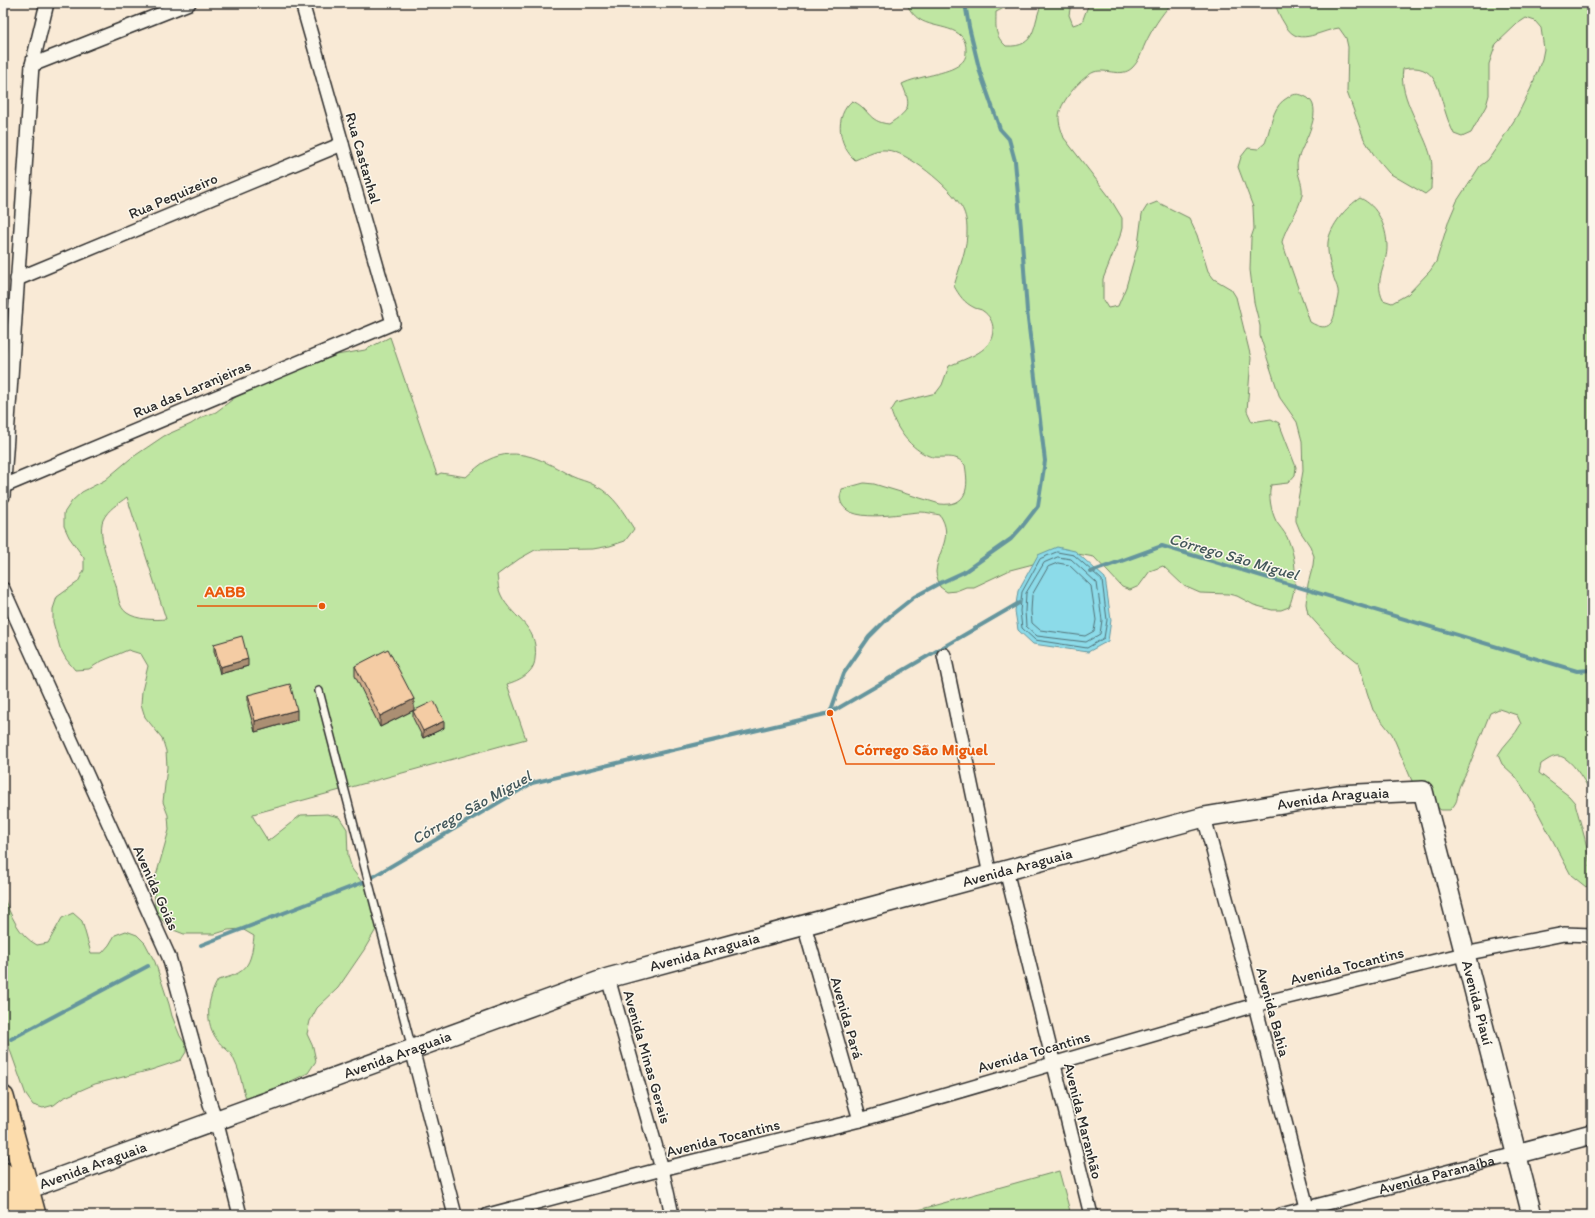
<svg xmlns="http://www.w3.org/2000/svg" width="1595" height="1218" font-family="Itim,sans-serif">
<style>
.green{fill:#bfe6a2;stroke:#758866;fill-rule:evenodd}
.water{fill:#8cdbe9;stroke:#65959d}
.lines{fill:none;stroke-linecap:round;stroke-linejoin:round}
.shore{stroke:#527177;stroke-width:1}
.stream{stroke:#65959d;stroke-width:4}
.lane-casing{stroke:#2b2b2b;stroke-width:10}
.street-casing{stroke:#2b2b2b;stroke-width:16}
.secondary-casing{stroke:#2b2b2b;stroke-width:22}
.primary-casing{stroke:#2b2b2b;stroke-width:24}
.lane{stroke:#fbf7ec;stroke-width:7}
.street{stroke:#fbf7ec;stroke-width:13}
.secondary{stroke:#fbf7ec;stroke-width:19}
.primary{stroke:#fcdcac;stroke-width:21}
.wall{fill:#d2af8d;stroke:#2b2b2b}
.shaded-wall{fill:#ab8f73;stroke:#2b2b2b}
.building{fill:#f4cca4;stroke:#2b2b2b}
.labels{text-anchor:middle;stroke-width:3;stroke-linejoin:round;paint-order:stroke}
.street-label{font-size:15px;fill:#2b2b2b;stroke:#fbf7ec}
.water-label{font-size:16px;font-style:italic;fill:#43575a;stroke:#fbf7ec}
.leader{fill:none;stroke:#e8590c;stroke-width:1.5}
.callout-dot{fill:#e8590c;stroke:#fbf7ec;stroke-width:1.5}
.callout-label{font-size:16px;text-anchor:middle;font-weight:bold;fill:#e8590c;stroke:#fbf7ec;stroke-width:3;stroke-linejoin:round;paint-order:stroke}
</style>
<rect width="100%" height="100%" fill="#f9ead6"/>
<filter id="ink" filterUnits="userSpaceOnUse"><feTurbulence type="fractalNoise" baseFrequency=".025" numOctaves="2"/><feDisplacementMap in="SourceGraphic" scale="8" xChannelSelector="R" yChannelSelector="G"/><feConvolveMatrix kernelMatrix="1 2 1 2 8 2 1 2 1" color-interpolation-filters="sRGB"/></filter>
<g filter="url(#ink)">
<g class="green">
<path d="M 906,3 L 1014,3 L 996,12 C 996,28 994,35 1006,46 C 1038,48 1032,24 1042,3 L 1071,3 L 1069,15 L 1073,25 L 1082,22 L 1089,3 L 1172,3 C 1161,15 1152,29 1145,44 C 1141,53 1140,60 1132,68 C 1121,78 1107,68 1094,72 C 1082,77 1064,98 1060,111 C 1057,120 1061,129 1064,138 L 1108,195 L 1122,218 L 1122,228 L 1120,236 L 1103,279 L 1103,300 L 1108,308 L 1118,306 L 1126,287 L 1138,245 L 1142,214 L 1147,206 L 1157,202 L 1189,218 L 1197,235 L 1208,271 L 1214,279 L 1231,289 L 1236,297 L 1251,358 L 1247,411 L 1252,422 L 1271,419 L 1279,423 L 1296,467 L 1295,475 L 1288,483 L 1271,485 C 1268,495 1271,511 1276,521 C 1279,526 1284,531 1287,537 C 1297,559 1298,584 1289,607 L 1281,610 L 1272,610 L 1254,605 L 1237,596 L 1228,594 L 1200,593 L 1184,586 L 1163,566 L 1150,571 L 1139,586 L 1130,590 L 1122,587 L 1094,557 L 1067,552 L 1037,563 L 1010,570 L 974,587 L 966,587 L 956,591 L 947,592 L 940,587 C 939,582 936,576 936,572 C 938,549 954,537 940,515 C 934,514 927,512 921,512 C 904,512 843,527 840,498 C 840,495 842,491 842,489 L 864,483 L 874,484 L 940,504 C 968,507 969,487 965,465 C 963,463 960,460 958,459 C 949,455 938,459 929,456 C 911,449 896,429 891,411 L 896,403 L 936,393 L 942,385 L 949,366 C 968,357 993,352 993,329 C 993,322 989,315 983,311 C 981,309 977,309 975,308 C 964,303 959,295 954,286 C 959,269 968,246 967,229 C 967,221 965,212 961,206 C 950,187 907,151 886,150 C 873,149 866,156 855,160 C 838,145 834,116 852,101 C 869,107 867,122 889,124 C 908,111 913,108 902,84 C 917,76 949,74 960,64 C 965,60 966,57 966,51 C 967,24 935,30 919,19 C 914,16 909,9 906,3 Z"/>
<path d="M 1275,3 L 1592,3 L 1592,794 C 1586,784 1571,756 1558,756 C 1552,756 1546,761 1541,764 L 1539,773 L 1569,796 L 1575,803 L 1585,839 L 1592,874 L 1592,882 L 1586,887 L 1571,875 L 1533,803 L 1516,777 L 1502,764 L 1498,755 C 1504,744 1515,736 1521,724 L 1517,715 L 1499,709 L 1490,713 C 1482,732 1475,752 1467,771 C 1465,776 1462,780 1460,785 C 1455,796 1461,799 1450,810 L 1441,810 L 1432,804 L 1412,781 L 1392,734 L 1373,710 L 1367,692 L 1359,663 L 1335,644 L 1308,614 L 1306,604 L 1308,584 L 1313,565 L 1314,556 L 1310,546 L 1300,531 L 1296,521 L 1296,511 L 1303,471 L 1302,441 L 1297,422 L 1280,398 L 1260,336 L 1260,326 L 1254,302 L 1250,270 L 1251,238 L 1254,229 L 1253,207 L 1238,167 L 1241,157 L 1248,148 L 1258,149 C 1260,147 1263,145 1265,143 C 1266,141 1267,137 1268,134 C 1272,121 1274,105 1287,98 C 1293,94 1298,93 1304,96 C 1328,105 1302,145 1298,159 C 1294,172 1304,182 1302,195 C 1298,214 1286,224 1282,242 L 1310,322 C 1330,334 1334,322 1336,305 C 1337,300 1339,294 1338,290 C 1337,285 1334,280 1333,275 C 1330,265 1327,252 1328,242 C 1330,226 1347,206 1360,198 C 1378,206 1386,226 1387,245 C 1388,265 1373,279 1383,300 L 1392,303 L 1408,294 L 1430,271 L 1436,262 L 1449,220 L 1457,201 L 1480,166 L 1488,160 L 1499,144 L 1517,116 L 1531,88 L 1542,59 L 1544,49 L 1541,28 L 1535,21 L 1526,18 L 1517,24 L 1496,44 L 1489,64 L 1489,95 L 1486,106 L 1471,133 L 1462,137 L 1454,134 C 1451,127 1448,121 1446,114 C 1438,90 1437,62 1403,69 C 1398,98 1425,131 1431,158 C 1433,167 1431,179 1431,189 L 1425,194 L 1389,173 L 1376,158 L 1364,139 L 1347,92 L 1348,47 L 1346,38 L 1339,28 C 1317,31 1297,49 1284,23 C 1280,17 1277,10 1275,3 Z"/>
<path d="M 390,337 L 437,475 L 441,473 L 466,477 C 473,471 480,464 488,460 C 518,445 545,461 571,476 C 579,480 588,481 596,486 C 614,495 624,513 634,529 L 625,541 L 610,546 L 593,549 L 535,550 L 519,559 L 497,575 C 498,580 498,586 499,590 C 508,618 540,623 535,659 C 534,673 520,680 507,684 L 526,739 L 253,814 L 253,817 L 268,841 L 301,815 L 327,814 L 339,817 L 347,829 L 348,856 L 352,869 L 373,897 L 379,909 L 378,926 L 364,950 L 338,988 L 317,1008 L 310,1021 L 307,1034 L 313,1047 L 316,1061 L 308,1073 L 283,1085 L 260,1101 L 247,1101 C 242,1088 241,1074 235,1062 C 230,1049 225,1050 218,1041 C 204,1023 207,999 218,980 C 247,973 251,966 254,936 L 242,929 L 228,930 L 215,934 L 184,934 L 171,929 L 162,920 L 155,909 L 154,883 L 169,830 L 168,815 L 163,802 L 167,767 L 166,751 L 162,738 L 145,717 L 141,704 L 142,691 L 148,666 L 141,654 L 128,650 L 102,661 L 89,669 L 75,670 L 66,659 L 60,648 L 53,622 L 53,609 L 57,597 L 78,582 L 84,570 L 84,558 L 69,537 L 64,526 L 64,513 L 72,501 L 82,492 L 105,480 L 130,459 L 164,436 L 191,424 L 202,417 L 216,412 L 237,396 L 275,373 L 313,364 L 337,355 L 365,350 ZM 127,497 L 166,619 C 154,620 137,620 127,613 C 118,607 118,594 116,585 C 111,571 97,534 103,520 C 108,509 118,504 127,497 Z"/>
<path d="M 3,896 C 11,915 18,935 37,945 L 48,943 L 62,918 L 73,913 L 82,921 L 91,953 L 102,953 L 109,945 L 115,935 L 126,931 L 137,935 L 145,943 L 155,962 L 169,1004 L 172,1016 L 180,1036 L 186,1045 L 186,1052 L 181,1060 L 151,1070 L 95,1084 L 63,1098 L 54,1105 L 43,1108 L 33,1105 L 26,1095 L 10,1050 L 3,1021 Z"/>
<polygon points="1059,1171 1071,1215 900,1215"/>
</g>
<polygon class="water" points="1057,547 1075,551 1105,578 1111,620 1108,641 1088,652 1033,644 1018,630 1015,611 1018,591 1038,555"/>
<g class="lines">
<g class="shore">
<polygon points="1057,552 1074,555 1102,580 1107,620 1104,638 1087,648 1035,640 1022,628 1020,611 1022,592 1040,559"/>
<polygon points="1058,557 1071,559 1097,583 1102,620 1100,634 1086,642 1037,636 1026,626 1025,611 1026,593 1044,563"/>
<polygon points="1058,563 1069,565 1091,586 1096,620 1094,631 1085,636 1040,630 1032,623 1031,611 1032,595 1048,567"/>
</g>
<g class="stream">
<polyline points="1091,572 1162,546 1577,671 1592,670"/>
<polyline points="830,713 844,673 869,637 890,616 914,597 938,584 964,572 1011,539 1021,528 1038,506 1045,461 1027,311 1021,228 1015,161 1009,139 1000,129 980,72 969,27 965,3"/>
<polyline points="201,945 364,882 532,783 830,713 1019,603"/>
<polyline points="11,1039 148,966"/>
</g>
<g class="lane-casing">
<polyline id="lane" points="319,691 412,1049"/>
</g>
<g class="street-casing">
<g id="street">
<polyline points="32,65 189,3"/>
<polyline points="17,279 342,144"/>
<polyline points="4,486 393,323 302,3"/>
<polyline points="3,496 32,65 47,3"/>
<polyline points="3,589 169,957 210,1104 216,1120 240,1215"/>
<polyline points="944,655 990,875"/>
<polyline points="1204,817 1255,1005 1309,1215"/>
<polyline points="1006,870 1091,1215"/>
<polyline points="804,925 860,1120"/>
<polyline points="608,978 662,1169 672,1215"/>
<polyline points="412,1049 455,1215"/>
<polyline points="488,1215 662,1169 860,1120 1255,1005 1464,954 1564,934 1592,935"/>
<path id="s1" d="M 1281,1215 L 1516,1154"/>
</g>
</g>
<g class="secondary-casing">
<g id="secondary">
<polyline points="1516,1154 1592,1134"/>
<path id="s2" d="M 14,1194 L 608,978 L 1204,817 L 1337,795 L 1423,791 L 1532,1215"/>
</g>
</g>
<g class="primary-casing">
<g id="primary">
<polyline points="3,1097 35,1215"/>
<polyline points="3,1173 14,1215"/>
</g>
</g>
<use href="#lane" class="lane"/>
<use href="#street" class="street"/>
<use href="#secondary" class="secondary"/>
<use href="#primary" class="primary"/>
</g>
<g class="wall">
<polygon points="214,644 248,666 220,674 214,651"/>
<polygon points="355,666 414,710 380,727 355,676"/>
<polygon points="248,695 297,720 255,732 248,706"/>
<polygon points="413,711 444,728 423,738 413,718"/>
</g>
<g class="shaded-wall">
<polygon points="248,659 248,666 220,674 220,667"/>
<polygon points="414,699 414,710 380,727 380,716"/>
<polygon points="297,710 297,720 255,732 255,721"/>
<polygon points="444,721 444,728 423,738 423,731"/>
</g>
<g class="building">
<polygon points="242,636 248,659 220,667 214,644"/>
<polygon points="388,649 414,699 380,716 355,666"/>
<polygon points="290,684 297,710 255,721 248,695"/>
<polygon points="434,701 444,721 423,731 413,711"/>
</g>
</g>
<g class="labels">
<g class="street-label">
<text transform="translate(363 158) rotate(74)" y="5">Rua Castanhal</text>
<text transform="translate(173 196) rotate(-23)" y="5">Rua Pequizeiro</text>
<text transform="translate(192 389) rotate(-23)" y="5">Rua das Laranjeiras</text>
<text dy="5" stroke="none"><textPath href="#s2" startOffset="1380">Avenida Araguaia</textPath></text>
<text dy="5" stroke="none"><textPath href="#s2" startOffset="1056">Avenida Araguaia</textPath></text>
<text transform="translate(156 888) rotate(66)" y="5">Avenida Goiás</text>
<text dy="5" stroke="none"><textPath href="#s2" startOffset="732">Avenida Araguaia</textPath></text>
<text transform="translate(1347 966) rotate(-14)" y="5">Avenida Tocantins</text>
<text dy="5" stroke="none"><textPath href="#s2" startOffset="1689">Avenida Piauí</textPath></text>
<text transform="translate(1273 1012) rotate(75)" y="5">Avenida Bahia</text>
<text transform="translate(847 1018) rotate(74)" y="5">Avenida Pará</text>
<text transform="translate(1034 1052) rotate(-16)" y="5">Avenida Tocantins</text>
<text dy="5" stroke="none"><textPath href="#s2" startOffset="408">Avenida Araguaia</textPath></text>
<text transform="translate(647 1057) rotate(74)" y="5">Avenida Minas Gerais</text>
<text transform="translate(1083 1121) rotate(76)" y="5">Avenida Maranhão</text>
<text transform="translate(723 1138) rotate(-14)" y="5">Avenida Tocantins</text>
<text dy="5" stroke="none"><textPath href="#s2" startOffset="84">Avenida Araguaia</textPath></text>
<text dy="5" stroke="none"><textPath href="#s1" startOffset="161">Avenida Paranaíba</textPath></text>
</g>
<g class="water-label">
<text transform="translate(1234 556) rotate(16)" y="6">Córrego São Miguel</text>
<text transform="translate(471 807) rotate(-29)" y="6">Córrego São Miguel</text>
</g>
</g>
<path class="leader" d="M322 606L254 606H197M830 713L846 764H995"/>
<g class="callout-dot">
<circle cx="322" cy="606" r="4"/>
<circle cx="830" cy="713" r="4"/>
</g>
<g class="callout-label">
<text x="225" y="597">AABB</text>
<text x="921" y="755">Córrego São Miguel</text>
</g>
<rect width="1595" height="1218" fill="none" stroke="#fbf7ec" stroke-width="16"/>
<rect x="8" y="8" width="1579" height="1202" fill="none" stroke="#2b2b2b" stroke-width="1.5" filter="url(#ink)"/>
</svg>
